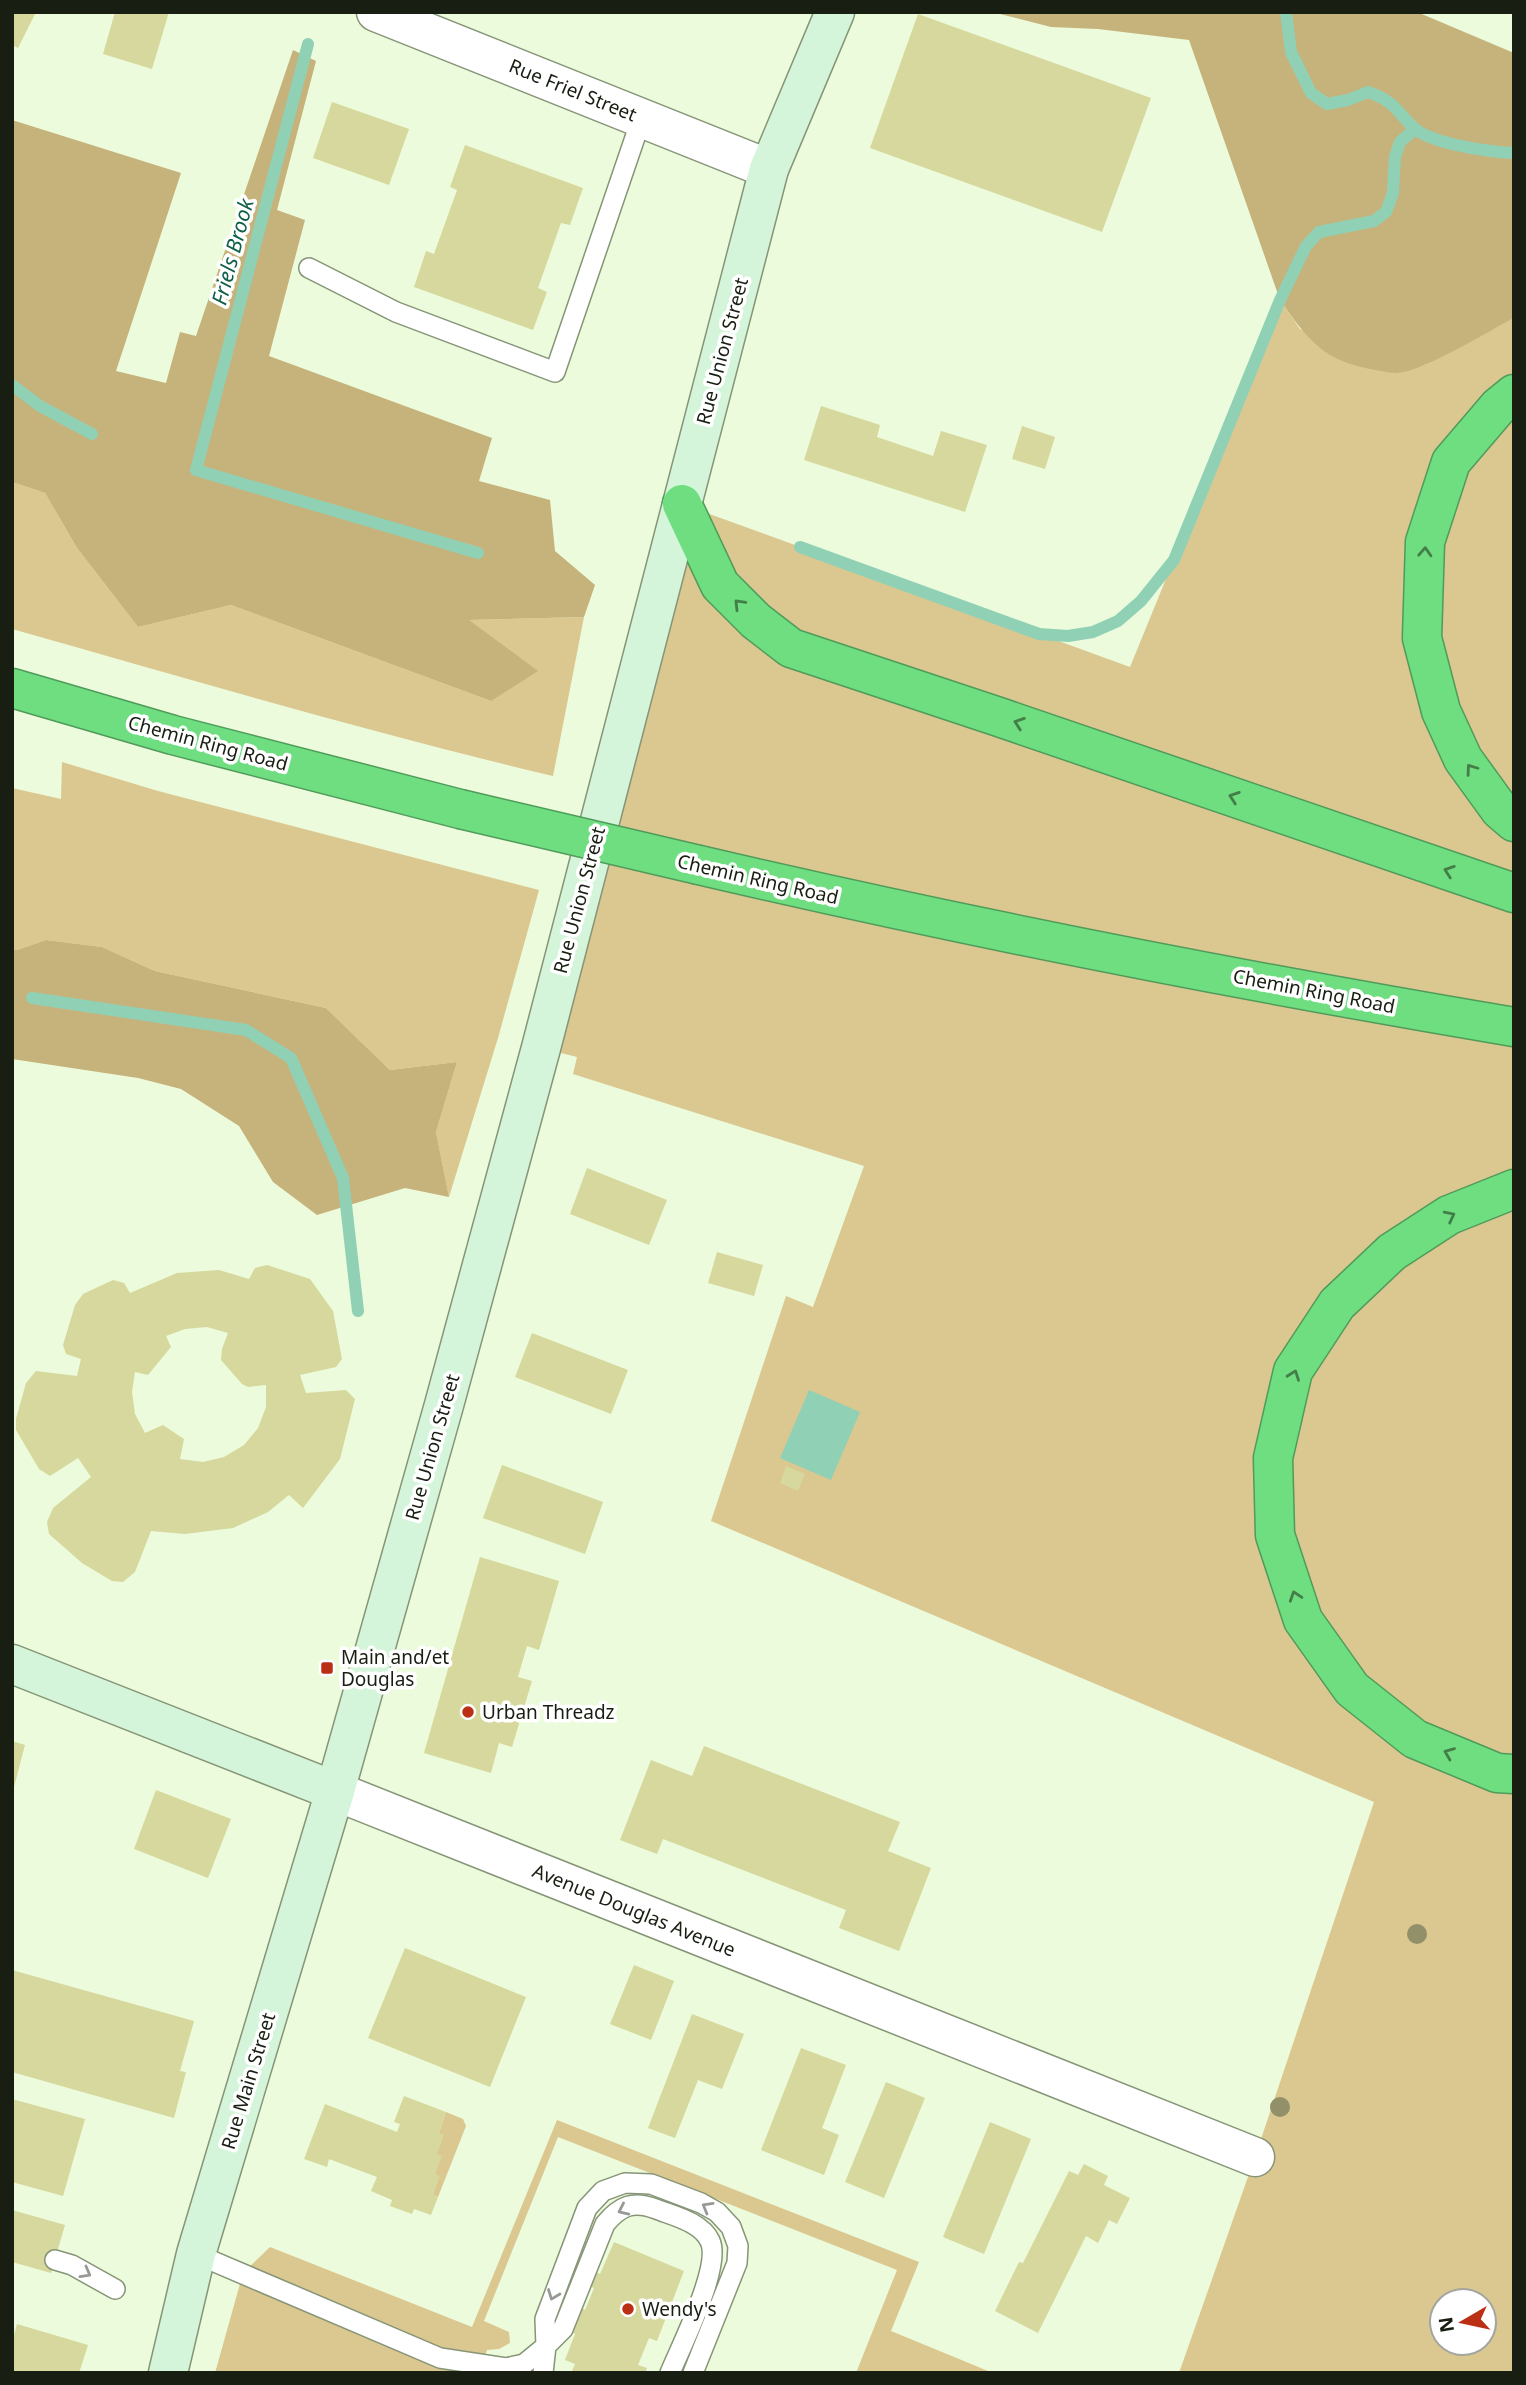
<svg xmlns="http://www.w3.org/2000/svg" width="1526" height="2385" font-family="'Noto Sans',sans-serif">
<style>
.green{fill:#dbc790;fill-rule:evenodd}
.forest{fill:#c6b27b}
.water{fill:#90d1b6}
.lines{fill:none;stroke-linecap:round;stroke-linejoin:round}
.stream{stroke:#90d1b6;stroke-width:12}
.building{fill:#d6d89d;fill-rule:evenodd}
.lane-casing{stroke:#869477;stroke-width:22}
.street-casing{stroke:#869477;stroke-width:41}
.secondary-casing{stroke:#869477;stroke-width:41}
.highway-casing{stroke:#509b5a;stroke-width:41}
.lane{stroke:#fff;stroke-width:19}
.street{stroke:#fff;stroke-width:38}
.secondary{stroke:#d4f5d9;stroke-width:38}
.highway{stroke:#6ede80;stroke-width:38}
.highway-bridge-casing{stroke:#509b5a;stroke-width:41;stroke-linecap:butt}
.highway-bridge{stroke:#6ede80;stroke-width:38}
.tree{fill:#929069}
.oneway{stroke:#437e49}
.oneway2{stroke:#979a94}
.poi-dot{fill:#bb2f15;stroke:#fff;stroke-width:2.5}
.labels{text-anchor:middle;stroke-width:7;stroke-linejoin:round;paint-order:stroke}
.street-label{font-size:19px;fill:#181e12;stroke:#fff}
.poi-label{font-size:19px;fill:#181e12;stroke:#fff;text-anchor:start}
.water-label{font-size:21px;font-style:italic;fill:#0f6047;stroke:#fff}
</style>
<rect width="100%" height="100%" fill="#ecfbdb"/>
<g class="green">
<path d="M 1280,300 L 1300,329 L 1397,373 L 1424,365 L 1514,318 L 1514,2373 L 1179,2373 L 1255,2157 L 1374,1802 L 711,1521 L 786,1296 L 813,1307 L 864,1166 L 573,1074 L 577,1057 L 541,1048 L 682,504 L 1130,667 ZM 1442,2301 L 1484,2301 L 1484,2343 L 1442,2343 Z"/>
<path d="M 12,482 L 45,493 L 77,548 L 138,627 L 231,605 L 491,701 L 468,620 L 584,617 L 553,776 C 371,733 192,680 12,629 Z"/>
<polygon points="62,762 158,791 539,890 498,1038 449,1197 436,1132 457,1062 390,1070 326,1008 155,971 102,947 46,940 17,950 12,949 12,788 61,799"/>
<polygon points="446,2112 463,2119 466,2126 438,2197 433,2195 439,2133"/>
<polygon points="557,2120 919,2262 891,2331 993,2373 856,2373 897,2270 558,2137 484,2321 509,2332 510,2343 499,2349 487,2350 479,2373 215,2373 243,2273 270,2247 472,2327"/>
</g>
<g class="forest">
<path d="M 992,12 L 1417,12 L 1514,53 L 1514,318 C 1487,332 1424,371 1397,373 C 1390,373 1382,371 1376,370 C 1324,362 1308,340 1280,300 L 1189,40 L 1098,29 L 1051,27 Z"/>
<polygon points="293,50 316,61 277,210 305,220 269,356 492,438 479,481 550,500 555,551 595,585 584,617 469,620 538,671 491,701 231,605 138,627 77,548 45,493 12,482 12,120 181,173 116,371 166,383 180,332 196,336"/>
<polygon points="46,940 102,947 155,971 326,1008 390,1070 457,1062 436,1132 449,1197 405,1188 317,1215 273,1182 239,1126 181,1089 138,1078 12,1059 12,949 17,950"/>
</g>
<polygon class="water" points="809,1390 860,1412 831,1480 780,1458"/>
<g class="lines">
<g class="stream">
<path d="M 1286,12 L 1291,52 L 1311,93 L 1327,104 L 1348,100 L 1368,92 C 1396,102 1395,110 1414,128 C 1432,144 1490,152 1514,153"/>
<polyline points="308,44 196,470 478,553"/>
<polyline points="12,385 40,406 92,434"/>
<polyline points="800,547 1039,634 1068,636 1093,632 1118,621 1141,601 1174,560 1280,300 1306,246 1319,232 1374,221 1386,212 1393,193 1395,157 1400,142 1415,129"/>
<polyline points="32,998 246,1030 291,1058 343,1178 358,1311"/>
</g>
</g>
<g class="building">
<polygon points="12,12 36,12 18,48 12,45"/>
<polygon points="115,12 169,12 152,69 103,54"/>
<polygon points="918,14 1151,98 1102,232 870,148"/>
<polygon points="332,102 409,129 389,185 313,158"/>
<polygon points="465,145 583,188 570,225 561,223 538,288 547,292 533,330 414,287 426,251 434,254 457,190 450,187"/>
<polygon points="821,406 880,425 877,437 933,456 941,431 987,445 965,512 804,460"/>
<polygon points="1022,426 1055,437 1045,469 1012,459"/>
<polygon points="587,1168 667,1200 649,1245 570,1214"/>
<polygon points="717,1252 763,1265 754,1296 708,1283"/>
<path d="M 267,1265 L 310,1279 L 333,1311 L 342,1359 L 336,1367 L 300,1375 L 306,1393 L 346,1390 L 355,1399 L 340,1459 L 303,1508 L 289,1495 L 268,1512 L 233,1528 L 185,1534 L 151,1531 L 135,1572 L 123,1582 L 112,1581 L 82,1563 L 49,1534 L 47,1522 L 53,1508 L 91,1477 L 78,1458 L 50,1476 L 39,1469 L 16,1430 L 16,1419 L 26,1383 L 36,1371 L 77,1376 L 81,1359 L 66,1354 L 63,1345 L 75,1305 L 83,1294 L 113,1280 L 124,1283 L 130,1293 L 177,1273 L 219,1270 L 249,1279 L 255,1268 ZM 207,1327 L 228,1333 L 222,1349 L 221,1360 L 242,1384 L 248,1387 L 266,1385 L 266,1407 L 258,1428 L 244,1445 L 224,1457 L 203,1462 L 180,1459 L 184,1439 L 163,1425 L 145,1433 L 135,1414 L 132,1392 L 135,1372 L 148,1375 L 171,1347 L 166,1336 L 185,1329 Z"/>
<polygon points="532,1333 628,1370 611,1414 515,1377"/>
<polygon points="502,1465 603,1502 585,1554 483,1518"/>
<polygon points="786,1466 805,1474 798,1491 780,1483"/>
<polygon points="480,1557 559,1581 539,1650 527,1646 518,1677 532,1681 512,1747 499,1743 491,1773 424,1753"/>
<polygon points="12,1741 25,1745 13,1791 12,1791"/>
<polygon points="704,1746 900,1822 888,1851 931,1868 899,1951 839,1928 846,1910 663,1839 657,1854 620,1840 651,1760 692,1776"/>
<polygon points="156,1790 231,1819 208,1878 134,1849"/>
<polygon points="405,1948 526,1997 490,2087 368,2038"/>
<polygon points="634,1965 674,1981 651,2040 610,2024"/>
<polygon points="12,1970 194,2021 180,2071 186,2072 174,2118 12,2072"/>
<polygon points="692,2014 744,2034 722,2089 698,2080 675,2138 648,2128"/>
<polygon points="801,2048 846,2065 822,2128 839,2135 824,2175 761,2150"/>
<polygon points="886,2082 925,2098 884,2198 845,2182"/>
<polygon points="404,2096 446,2112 439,2133 444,2135 437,2154 442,2156 435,2174 440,2176 433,2195 438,2197 431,2215 414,2209 412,2214 390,2206 392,2200 371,2191 377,2177 329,2159 327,2167 304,2159 325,2104 397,2132 400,2124 394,2122"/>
<polygon points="12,2099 85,2119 63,2196 12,2182"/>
<polygon points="990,2122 1031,2139 984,2254 943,2237"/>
<polygon points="1084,2164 1108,2176 1104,2185 1130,2198 1117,2224 1109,2220 1098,2243 1086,2236 1038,2333 995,2311 1019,2262 1023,2263 1069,2171 1078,2175"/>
<polygon points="12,2210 65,2225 51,2273 12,2262"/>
<polygon points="614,2242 684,2271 657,2341 649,2338 638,2365 647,2368 645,2373 571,2373 575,2364 565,2360 575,2334 570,2331 580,2307 585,2310 594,2288 588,2286 594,2271 600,2274"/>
<polygon points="17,2324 88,2345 79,2373 12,2373 12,2342"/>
</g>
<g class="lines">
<g class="lane-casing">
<g id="lane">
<polyline points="309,268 396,312 555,372 642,117"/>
<polyline points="196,2254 440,2358 506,2368 524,2364 546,2346 545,2319 587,2208 603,2191 625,2183 651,2184 701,2203 717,2212 731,2227 738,2246 737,2263 693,2373"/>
<polyline points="55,2260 72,2265 115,2289"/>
<path d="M 543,2373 L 546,2346 L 563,2329 L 605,2224 C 620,2206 633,2200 656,2209 C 674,2216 701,2222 710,2241 C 722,2266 681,2346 670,2373"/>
</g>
</g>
<g class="street-casing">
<g id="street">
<polyline points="376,12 769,169"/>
<polyline points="335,1791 1255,2157"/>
</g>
</g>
<g class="secondary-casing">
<g id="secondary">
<polyline points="12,1664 335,1791"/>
<polyline points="168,2373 196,2254 335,1791 444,1405 541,1048 769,169 835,12"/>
</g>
</g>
<g class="highway-casing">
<g id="highway">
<polyline points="1514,394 1498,407 1451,462 1425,542 1422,638 1441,711 1463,759 1500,810 1514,822"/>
<polyline points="682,504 720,585 756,621 791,648 996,716 1514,893"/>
<polyline points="12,688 173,735 460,809"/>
<path d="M 699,865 C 969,928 1241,981 1514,1027"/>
<polyline points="1514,1189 1449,1215 1392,1252 1337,1304 1293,1371 1273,1458 1275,1535 1303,1620 1352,1689 1415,1739 1497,1773 1514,1774"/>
</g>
</g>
<use href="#lane" class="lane"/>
<use href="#street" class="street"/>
<use href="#secondary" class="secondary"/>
<use href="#highway" class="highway"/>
<g class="highway-bridge-casing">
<polyline id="highway-bridge" points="460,809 699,865"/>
</g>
<use href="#highway-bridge" class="highway-bridge"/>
</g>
<g class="tree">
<circle cx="1417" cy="1934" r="10"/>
<circle cx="1280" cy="2107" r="10"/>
</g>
<defs><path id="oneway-chevron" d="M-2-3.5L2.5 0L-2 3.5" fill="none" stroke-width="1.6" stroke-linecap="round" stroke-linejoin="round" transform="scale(1.75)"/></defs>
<g class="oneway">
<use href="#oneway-chevron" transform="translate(1425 552) rotate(-87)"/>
<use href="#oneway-chevron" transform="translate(739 604) rotate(-134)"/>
<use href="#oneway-chevron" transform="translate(1019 723) rotate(-161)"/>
<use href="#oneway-chevron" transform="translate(1471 769) rotate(-126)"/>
<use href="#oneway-chevron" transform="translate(1234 797) rotate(-161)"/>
<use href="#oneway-chevron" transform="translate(1449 871) rotate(-161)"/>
<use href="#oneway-chevron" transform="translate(1450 1216) rotate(-27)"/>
<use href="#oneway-chevron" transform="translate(1294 1375) rotate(-70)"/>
<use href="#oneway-chevron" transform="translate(1295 1596) rotate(-108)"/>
<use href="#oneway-chevron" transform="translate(1449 1753) rotate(-158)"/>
</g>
<g class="oneway2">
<use href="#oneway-chevron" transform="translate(707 2207) rotate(-150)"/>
<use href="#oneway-chevron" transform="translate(623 2210) rotate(155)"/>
<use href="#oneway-chevron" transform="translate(86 2273) rotate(29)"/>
<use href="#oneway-chevron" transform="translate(553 2295) rotate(111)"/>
</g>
<g class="poi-dot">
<rect x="320" y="1661" width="14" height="14" rx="3.5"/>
<circle cx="468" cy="1712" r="7"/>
<circle cx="628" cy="2309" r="7"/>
</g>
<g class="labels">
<g class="street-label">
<text transform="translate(573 90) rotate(22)" y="7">Rue Friel Street</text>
<text transform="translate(722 351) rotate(-75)" y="7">Rue Union Street</text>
<text transform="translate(208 743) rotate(15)" y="7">Chemin Ring Road</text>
<text transform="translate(758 879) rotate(13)" y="7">Chemin Ring Road</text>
<text transform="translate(579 900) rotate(-75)" y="7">Rue Union Street</text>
<text transform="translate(1314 991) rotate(11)" y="7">Chemin Ring Road</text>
<text transform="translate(432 1447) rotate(-74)" y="7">Rue Union Street</text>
<text transform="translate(634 1910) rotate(22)" y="7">Avenue Douglas Avenue</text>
<text transform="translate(248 2081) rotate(-73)" y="7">Rue Main Street</text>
</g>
<g class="poi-label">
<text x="341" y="1664">Main and/et<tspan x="341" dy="22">Douglas</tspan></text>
<text x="482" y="1719">Urban Threadz</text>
<text x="642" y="2316">Wendy's</text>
</g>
<g class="water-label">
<text transform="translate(233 252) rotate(-75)" y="7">Friels Brook</text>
</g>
</g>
<rect width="1526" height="2385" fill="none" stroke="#181e12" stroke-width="28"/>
<g transform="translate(1463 2322) rotate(261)"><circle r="33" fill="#ffffff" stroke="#a3a5a0" stroke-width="2"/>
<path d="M0-5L12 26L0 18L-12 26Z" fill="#bb2f15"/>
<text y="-10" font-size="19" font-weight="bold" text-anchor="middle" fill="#181e12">N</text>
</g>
</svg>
